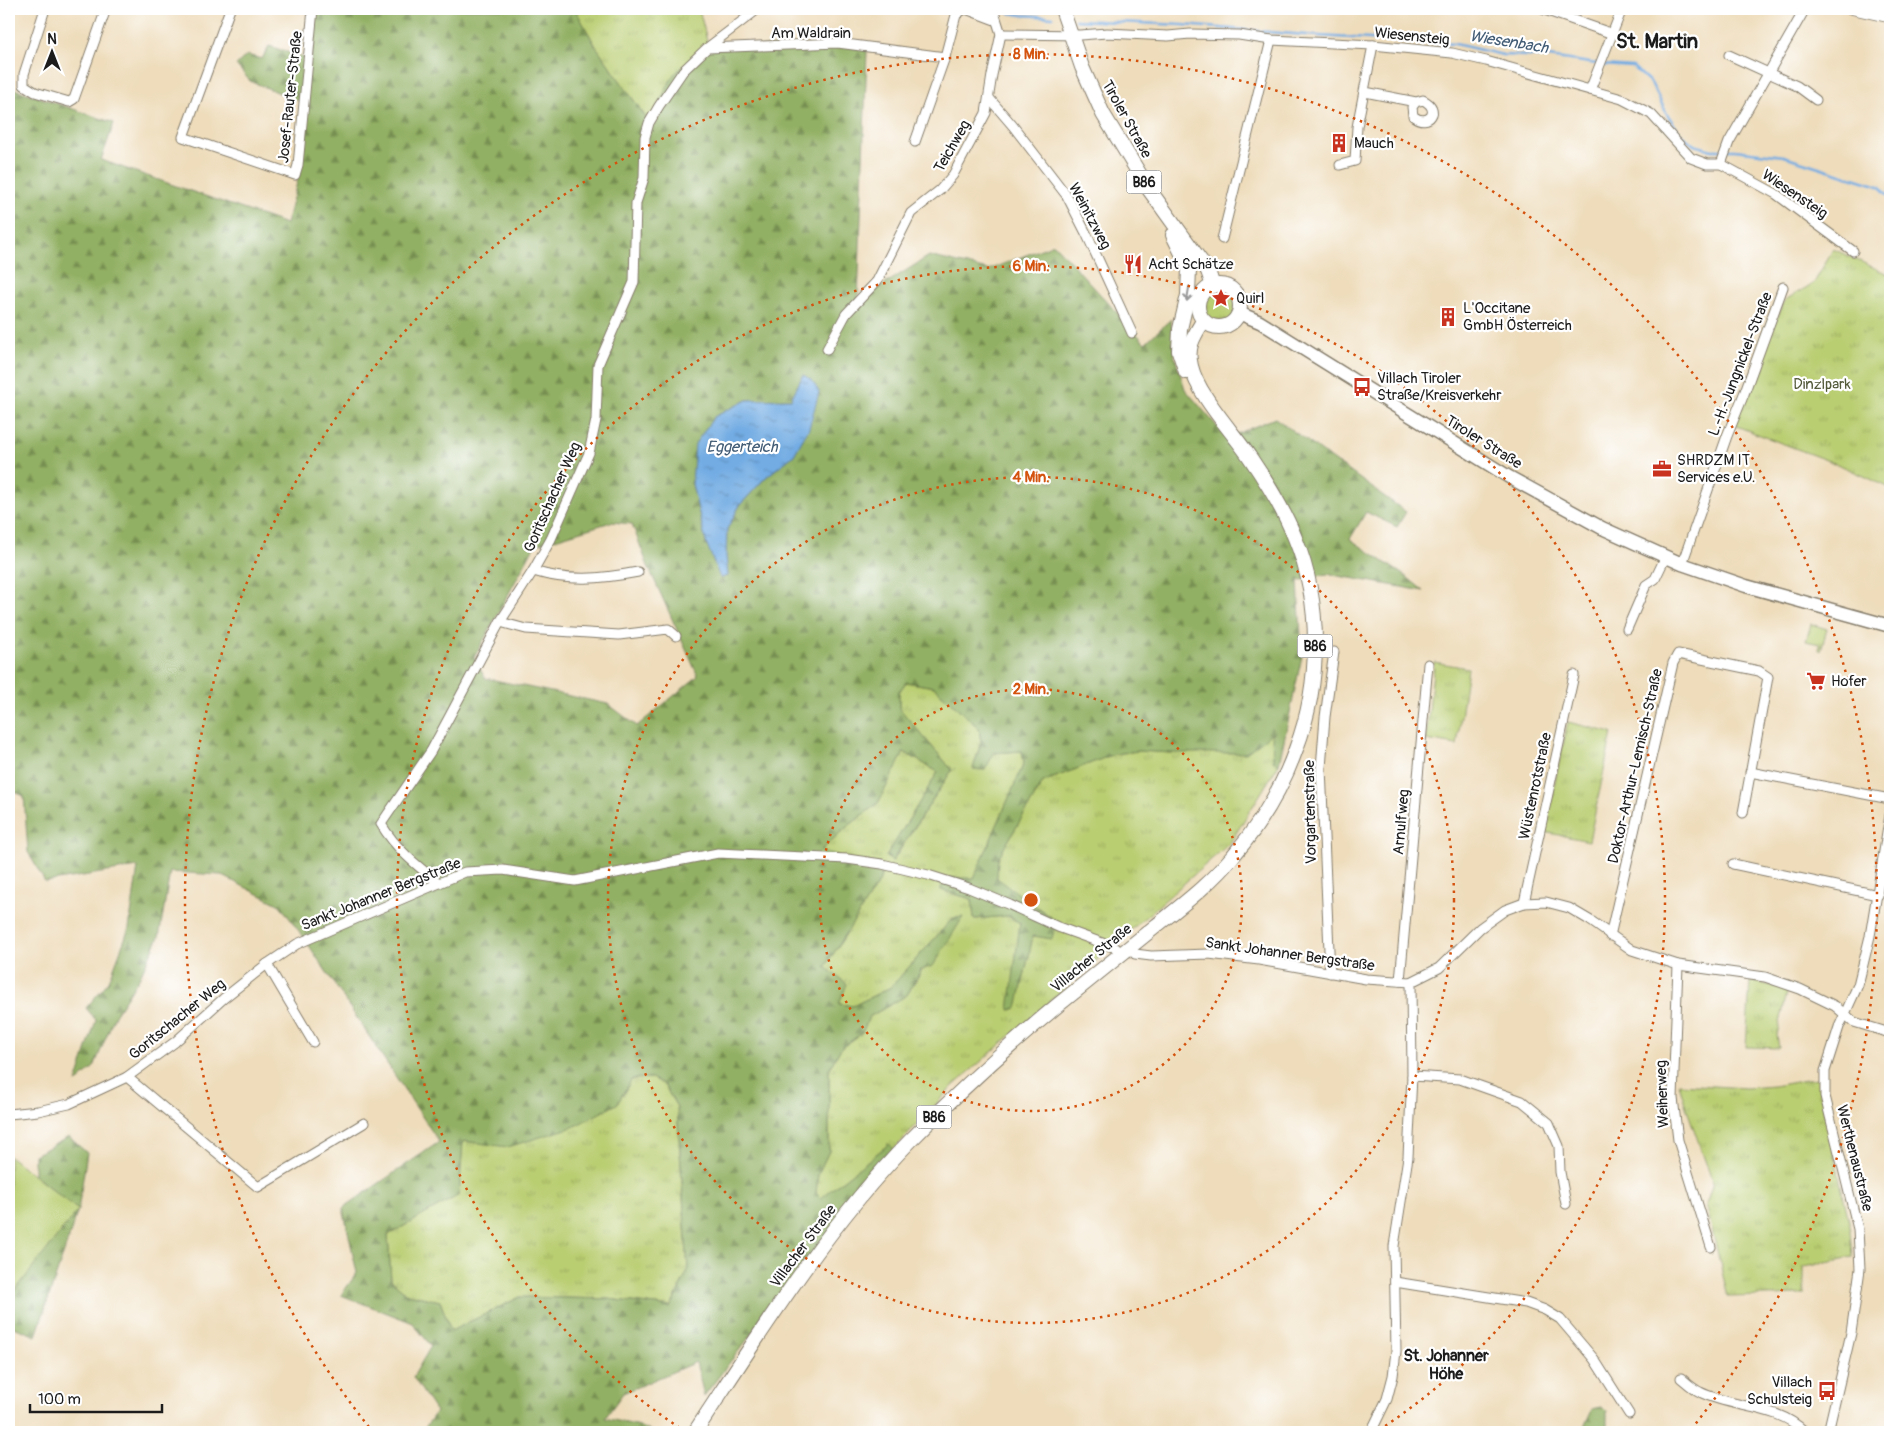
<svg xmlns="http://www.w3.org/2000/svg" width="1899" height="1441" font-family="Pangolin,sans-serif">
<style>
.grass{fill:url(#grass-tufts);stroke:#6a7446}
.forest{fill:url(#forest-firs);stroke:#576640;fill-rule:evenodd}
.garden{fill:#b9cd71;stroke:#6a7446}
.water{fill:url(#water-ripples);stroke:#476480}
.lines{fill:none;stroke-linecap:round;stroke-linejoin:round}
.stream{stroke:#72ace3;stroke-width:2.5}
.street-casing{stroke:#857c6b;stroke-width:11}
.secondary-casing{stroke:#857c6b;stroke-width:15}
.primary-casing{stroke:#857c6b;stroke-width:16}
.street{stroke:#fff;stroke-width:9}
.secondary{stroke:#fff;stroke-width:12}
.primary{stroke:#fff;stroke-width:14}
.oneway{stroke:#999}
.ring{fill:none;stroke:#d4530e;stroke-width:2.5;stroke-dasharray:2.5 5}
.labels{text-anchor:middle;stroke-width:4.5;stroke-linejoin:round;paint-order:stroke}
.shield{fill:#fff;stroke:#606060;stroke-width:1}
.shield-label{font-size:14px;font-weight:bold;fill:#1c1c1c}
.street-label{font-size:15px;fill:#1c1c1c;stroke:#fff}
.poi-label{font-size:15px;fill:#1c1c1c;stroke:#fff;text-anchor:start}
.park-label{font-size:15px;fill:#535a3a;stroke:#fff}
.water-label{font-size:16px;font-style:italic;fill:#435d76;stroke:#fff}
.neighbourhood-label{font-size:16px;font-weight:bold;fill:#1c1c1c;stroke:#fff}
.district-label{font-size:20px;font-weight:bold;fill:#1c1c1c;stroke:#fff}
.centre{fill:#d4530e;stroke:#fff;stroke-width:2.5}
.ring-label{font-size:15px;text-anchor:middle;font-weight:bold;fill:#d4530e;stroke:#fff;stroke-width:4.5;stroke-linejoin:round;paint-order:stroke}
</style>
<defs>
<pattern id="grass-tufts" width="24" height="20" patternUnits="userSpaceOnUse" patternTransform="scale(1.25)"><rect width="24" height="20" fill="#b9cd71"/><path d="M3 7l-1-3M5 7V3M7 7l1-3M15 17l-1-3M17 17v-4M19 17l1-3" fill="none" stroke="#9eaf61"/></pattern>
<pattern id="forest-firs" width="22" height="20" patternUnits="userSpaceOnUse" patternTransform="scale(1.25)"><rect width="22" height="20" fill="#92b063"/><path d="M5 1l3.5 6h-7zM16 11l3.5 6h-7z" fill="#768e51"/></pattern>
<pattern id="water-ripples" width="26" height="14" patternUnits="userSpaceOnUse" patternTransform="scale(1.25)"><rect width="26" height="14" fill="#72ace3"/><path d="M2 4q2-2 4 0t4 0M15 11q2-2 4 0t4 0" fill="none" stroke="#5d8bb7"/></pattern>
</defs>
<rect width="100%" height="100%" fill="#fff"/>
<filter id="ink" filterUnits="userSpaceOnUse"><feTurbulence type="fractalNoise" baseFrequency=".02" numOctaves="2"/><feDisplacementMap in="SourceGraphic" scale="10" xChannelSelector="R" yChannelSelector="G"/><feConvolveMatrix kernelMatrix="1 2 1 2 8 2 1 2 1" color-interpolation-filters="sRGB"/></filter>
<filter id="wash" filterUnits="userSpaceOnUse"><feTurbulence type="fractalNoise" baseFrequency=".0096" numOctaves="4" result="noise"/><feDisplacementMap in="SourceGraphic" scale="20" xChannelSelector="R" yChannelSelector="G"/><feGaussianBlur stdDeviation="1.12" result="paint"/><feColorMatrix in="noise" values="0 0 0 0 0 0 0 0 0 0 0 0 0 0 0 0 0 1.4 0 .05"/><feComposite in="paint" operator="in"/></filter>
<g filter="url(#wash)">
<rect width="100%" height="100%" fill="#eedcba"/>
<g class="grass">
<polygon points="575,9 699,9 709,48 649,122 595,45"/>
<polygon points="1833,249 1890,275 1890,488 1842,466 1731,424 1785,300 1814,283"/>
<circle cx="1219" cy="307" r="17"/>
<polygon points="1811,624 1827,629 1821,650 1819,650 1820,644 1806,641"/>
<polygon points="1434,662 1468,668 1457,745 1426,740"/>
<polygon points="906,682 934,687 979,728 981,742 973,769 993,753 1022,751 1024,763 974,879 943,878 941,890 972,899 974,919 1008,916 1020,923 1010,1010 1017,1008 1033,936 1056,921 996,878 998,858 1043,782 1114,754 1138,751 1172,753 1273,733 1273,761 1279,764 1230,843 952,1087 894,1149 889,1144 821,1198 816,1193 818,1174 829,1151 829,1069 841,1048 862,1033 869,1017 907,995 953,918 891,987 853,1006 839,1004 825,967 880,880 882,870 820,851 842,831 878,803 904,752 938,772 886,857 893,861 952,770 899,708 899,692"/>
<polygon points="1568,722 1612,733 1589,841 1544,832"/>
<polygon points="1750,981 1788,989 1777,1035 1779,1048 1746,1047"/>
<polygon points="652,1078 664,1085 677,1107 688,1270 671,1307 608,1299 520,1297 451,1331 440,1301 407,1294 391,1280 388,1235 459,1195 463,1141 484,1143 617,1104 632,1079"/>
<polygon points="1817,1078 1851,1230 1853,1257 1804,1266 1804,1295 1728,1297 1706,1204 1713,1183 1686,1107 1679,1084 1746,1088 1774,1086"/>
</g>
<g class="forest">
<path d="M 316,9 L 575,9 L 595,45 L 649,122 L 674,74 L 709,48 L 838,44 L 867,50 L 858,301 L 929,256 L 988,270 L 1054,244 L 1145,343 L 1171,319 L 1174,354 L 1185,389 L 1227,438 L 1275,418 L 1406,512 L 1397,527 L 1366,512 L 1350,539 L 1408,578 L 1424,591 L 1327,574 L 1298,581 L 1302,656 L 1279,764 L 1273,761 L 1272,733 L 1246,753 L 1172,753 L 1138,751 L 1114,754 L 1043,782 L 998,858 L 997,878 L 1056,921 L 1052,939 L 1033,936 L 1017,1008 L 1009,1010 L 1020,923 L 1008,916 L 974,919 L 972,899 L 941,890 L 943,878 L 974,878 L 1024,763 L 1022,751 L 994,753 L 985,770 L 973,769 L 981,742 L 979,728 L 934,687 L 906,682 L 899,692 L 899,708 L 952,770 L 892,861 L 886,857 L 938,772 L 904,752 L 878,803 L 842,831 L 821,850 L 882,870 L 880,880 L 825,967 L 847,984 L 839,1004 L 853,1006 L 891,987 L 953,918 L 963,917 L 933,966 L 921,970 L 907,995 L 869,1017 L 862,1033 L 841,1048 L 829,1069 L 829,1151 L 818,1174 L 816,1193 L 821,1198 L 889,1144 L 894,1149 L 704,1396 L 696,1362 L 623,1393 L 605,1418 L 639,1426 L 651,1432 L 422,1432 L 436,1412 L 413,1377 L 431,1346 L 413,1323 L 341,1295 L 357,1273 L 343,1208 L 439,1142 L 304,938 L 280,905 L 221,875 L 170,872 L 159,937 L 139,978 L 115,1015 L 94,1067 L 76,1083 L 96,1020 L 86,1008 L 109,981 L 129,928 L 138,867 L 45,882 L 28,852 L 24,796 L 9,789 L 9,87 L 114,123 L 101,160 L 286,224 L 302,164 L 307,104 L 250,81 L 236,65 L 247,55 L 262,59 L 269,46 L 311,60 ZM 803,375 L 812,380 L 794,455 L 766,477 L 740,505 L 727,529 L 726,556 L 728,576 L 721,578 L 706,542 L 692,484 L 714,417 L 747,400 L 791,399 ZM 611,522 L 632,524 L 648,566 L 698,676 L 637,726 L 608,704 L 485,678 L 474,658 L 535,545 ZM 652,1078 L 664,1085 L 677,1107 L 688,1270 L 671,1307 L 608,1299 L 520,1297 L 451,1331 L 440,1301 L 407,1294 L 391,1280 L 388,1235 L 459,1195 L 463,1141 L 508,1147 L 573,1127 L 617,1104 L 632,1079 Z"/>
<polygon points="69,1137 87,1153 78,1210 36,1336 9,1325 9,1298 78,1210 34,1175 34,1155"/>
<polygon points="1602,1407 1607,1412 1607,1432 1583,1432 1584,1427 1592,1409"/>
</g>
<polygon class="garden" points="9,1156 78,1210 9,1298"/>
<polygon class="water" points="803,375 812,380 819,392 809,428 794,455 766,477 740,505 727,529 726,556 728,576 720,578 706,542 692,484 695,444 714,417 747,400 791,399"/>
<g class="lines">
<g class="stream">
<polyline points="986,9 1022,15 1053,17"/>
<polyline points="761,11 786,9"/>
<polyline points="1076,20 1183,25 1319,36 1455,44 1503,55 1549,57 1597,64"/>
<polyline points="1602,65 1633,67 1651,83 1667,114 1680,133 1694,145 1712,150 1735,150 1784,156 1879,186 1890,197"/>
</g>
</g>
</g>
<g filter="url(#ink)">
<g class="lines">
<g class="street-casing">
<g id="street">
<polyline points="45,9 24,74 24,85 35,92 69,102 74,99 106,9"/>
<polyline points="230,9 183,137 295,175 298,165 313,9"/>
<polyline points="966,9 995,20"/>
<polyline points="1542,9 1613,34"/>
<polyline points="1850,9 1890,18"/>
<polyline points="1001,34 1080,35 1107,33 1168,36 1190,34 1239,35 1271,40 1373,45 1452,53 1486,61 1622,99 1651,114 1691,158 1707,164 1721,164 1776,194 1853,251"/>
<polyline points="708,48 838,43 945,57 956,15 964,9"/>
<polyline points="1729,55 1797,86 1816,100"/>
<polyline points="1590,90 1622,9"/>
<path d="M 1365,92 L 1416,102 L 1423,100 C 1442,109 1429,128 1413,116 L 1412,107 L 1416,102"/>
<polyline points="989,98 1013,126 1067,196 1087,235 1132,333"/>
<polyline points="915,142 945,57"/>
<polyline points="1721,164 1729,142 1805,9"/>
<polyline points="1340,165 1355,161 1357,127 1373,45"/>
<polyline points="1222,239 1271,40"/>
<polyline points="827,349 846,314 877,281 911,213 940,190 953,175 986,113 992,75 1001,34 993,9"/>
<polyline points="1682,564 1727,436 1744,394 1783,287"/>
<path d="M 533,571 C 569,582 601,579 638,572"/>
<polyline points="500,622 526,629 619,635 668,629 676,636"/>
<polyline points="1627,629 1646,585 1655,579 1666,556"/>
<polyline points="1750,772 1890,799"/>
<polyline points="1733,864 1878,895"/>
<path d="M 439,883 C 416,865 396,849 381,824 L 431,751 L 500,622 L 533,571 L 551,539 L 589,453 L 596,420 L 598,365 L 634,282 L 636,203 L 644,178 L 645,137 L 649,123 L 659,106 L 683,71 L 707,48 L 758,9"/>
<polyline points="1524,903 1574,675"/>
<polyline points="1610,936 1673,663 1678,654 1759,671 1768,677 1743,813"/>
<polyline points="1135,954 1151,956 1209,954 1259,960 1366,979 1411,982 1439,968 1480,928 1505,910 1524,903 1546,902 1569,908 1591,921 1632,950 1678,965 1765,977 1800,989 1835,1006 1854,1022 1890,1033"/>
<polyline points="267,964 313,1042"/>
<polyline points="1678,965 1673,1098 1678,1140 1711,1247"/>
<polyline points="1330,973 1321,768 1325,717 1334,652"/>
<polyline points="1400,981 1428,664"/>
<polyline points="1412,1076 1460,1079 1522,1101 1549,1123 1559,1146 1560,1172 1566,1204"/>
<polyline points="127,1077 258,1187 364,1123"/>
<polyline points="9,1114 38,1111 69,1104 127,1077 175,1042 224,998 267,964 297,944 465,872 503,870 575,881 718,853 847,859 882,864 928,875 969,888 1010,905 1058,927 1116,948"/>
<polyline points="1395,1282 1526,1303 1545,1310 1560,1319 1594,1359 1629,1414"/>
<path d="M 1681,1378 C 1687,1383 1693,1389 1700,1392 C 1734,1409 1777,1404 1805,1432"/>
<polyline points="1371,1432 1387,1399 1393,1376 1396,1351 1394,1246 1408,1157 1412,1076 1411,982"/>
<polyline points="1828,1432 1851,1333 1860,1269 1858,1229 1825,1096 1825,1071 1839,1027 1858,985 1870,936 1890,815"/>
</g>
</g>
<g class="secondary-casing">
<polyline id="secondary" points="1239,313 1260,322 1509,477 1602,528 1682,564 1746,586 1890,626"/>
</g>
<g class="primary-casing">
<g id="primary">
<polyline points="1062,9 1082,67 1103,114 1148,188 1208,271 1213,286"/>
<polyline points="1173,235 1189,268 1188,295 1180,329 1179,351 1186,372"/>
<circle cx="1219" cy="306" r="21"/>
<path d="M 695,1432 C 761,1332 825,1228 910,1141 C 957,1093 1006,1048 1058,1005 C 1090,979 1123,953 1156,926 C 1182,905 1211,883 1233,856 C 1260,825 1282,788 1296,749 C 1321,683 1322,603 1295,538 C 1284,510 1268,484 1251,459 C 1234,433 1198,396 1191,366 C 1186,347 1194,336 1203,321"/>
</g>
</g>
<use href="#street" class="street"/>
<use href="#secondary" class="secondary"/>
<use href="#primary" class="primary"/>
</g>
<defs><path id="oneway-shaft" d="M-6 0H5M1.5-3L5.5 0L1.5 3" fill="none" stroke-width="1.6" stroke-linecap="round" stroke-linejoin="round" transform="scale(1.25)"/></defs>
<use class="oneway" href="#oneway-shaft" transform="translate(1188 294) rotate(99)"/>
</g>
<g class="ring">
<circle cx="1031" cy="900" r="211"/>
<circle cx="1031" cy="900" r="423"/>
<path d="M686 1432A634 634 0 1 1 1376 1432"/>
<path d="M369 1427A846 846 0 1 1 1693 1427"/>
</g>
<defs>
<g id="building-bare" transform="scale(1.5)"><path d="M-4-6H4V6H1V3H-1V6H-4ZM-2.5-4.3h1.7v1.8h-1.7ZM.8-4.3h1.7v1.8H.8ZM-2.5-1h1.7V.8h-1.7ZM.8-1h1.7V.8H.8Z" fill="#c8321e" stroke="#fff" stroke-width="2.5" paint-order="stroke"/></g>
<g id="restaurant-bare" transform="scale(1.5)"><path d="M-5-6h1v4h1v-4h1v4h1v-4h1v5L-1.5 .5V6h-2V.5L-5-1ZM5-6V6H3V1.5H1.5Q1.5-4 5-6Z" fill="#c8321e" stroke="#fff" stroke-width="2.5" paint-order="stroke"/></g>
<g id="sight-bare" transform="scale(1.5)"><path d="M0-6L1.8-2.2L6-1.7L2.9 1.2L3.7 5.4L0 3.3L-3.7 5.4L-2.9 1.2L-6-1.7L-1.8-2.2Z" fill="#c8321e" stroke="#fff" stroke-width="2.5" paint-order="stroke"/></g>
<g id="bus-bare" transform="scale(1.5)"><path d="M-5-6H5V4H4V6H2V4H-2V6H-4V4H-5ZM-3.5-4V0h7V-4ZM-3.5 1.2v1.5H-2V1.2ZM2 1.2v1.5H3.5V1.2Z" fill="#c8321e" stroke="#fff" stroke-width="2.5" paint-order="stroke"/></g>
<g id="office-bare" transform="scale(1.5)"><path d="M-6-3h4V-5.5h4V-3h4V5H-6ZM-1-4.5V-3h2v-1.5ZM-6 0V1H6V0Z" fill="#c8321e" stroke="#fff" stroke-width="2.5" paint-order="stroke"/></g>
<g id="supermarket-bare" transform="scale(1.5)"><path d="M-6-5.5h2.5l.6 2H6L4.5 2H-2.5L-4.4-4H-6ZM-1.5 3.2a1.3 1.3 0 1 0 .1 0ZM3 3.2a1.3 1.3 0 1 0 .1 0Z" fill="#c8321e" stroke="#fff" stroke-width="2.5" paint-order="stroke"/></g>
</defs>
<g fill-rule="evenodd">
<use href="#building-bare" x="1339" y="143"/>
<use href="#restaurant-bare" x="1133" y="264"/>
<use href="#sight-bare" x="1221" y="298"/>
<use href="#building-bare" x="1448" y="317"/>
<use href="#bus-bare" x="1362" y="387"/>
<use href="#office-bare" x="1662" y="469"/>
<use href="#supermarket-bare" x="1816" y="681"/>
<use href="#bus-bare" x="1827" y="1391"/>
</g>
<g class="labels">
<g class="shield">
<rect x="1126.5" y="170.5" width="35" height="23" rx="4"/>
<rect x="1297.5" y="634.5" width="35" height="23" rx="4"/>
<rect x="916.5" y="1105.5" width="35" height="23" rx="4"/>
</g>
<g class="shield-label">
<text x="1144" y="187">B86</text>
<text x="1315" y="651">B86</text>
<text x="934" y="1122">B86</text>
</g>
<g class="street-label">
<text x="811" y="38">Am Waldrain</text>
<text transform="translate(1412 36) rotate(6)" y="5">Wiesensteig</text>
<text transform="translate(290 97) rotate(-84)" y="5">Josef-Rauter-Straße</text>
<text transform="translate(1127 119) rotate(61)" y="5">Tiroler Straße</text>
<text transform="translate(952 146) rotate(-60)" y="5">Teichweg</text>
<text transform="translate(1795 194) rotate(34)" y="5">Wiesensteig</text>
<text transform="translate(1090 216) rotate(62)" y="5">Weinitzweg</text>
<text transform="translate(1740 364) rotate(-69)" y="5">L.-H.-Jungnickel-Straße</text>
<text transform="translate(1484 442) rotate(32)" y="5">Tiroler Straße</text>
<text transform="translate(552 497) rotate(-66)" y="5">Goritschacher Weg</text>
<text transform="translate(1635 766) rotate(-77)" y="5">Doktor-Arthur-Lemisch-Straße</text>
<text transform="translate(1535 786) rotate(-78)" y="5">Wüstenrotstraße</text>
<text transform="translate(1310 812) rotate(-91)" y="5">Vorgartenstraße</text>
<text transform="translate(1401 822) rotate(-85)" y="5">Arnulfweg</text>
<text transform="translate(381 894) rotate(-22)" y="5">Sankt Johanner Bergstraße</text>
<text transform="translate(1290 954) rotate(8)" y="5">Sankt Johanner Bergstraße</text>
<text transform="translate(1091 958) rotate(-39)" y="5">Villacher Straße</text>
<text transform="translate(177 1019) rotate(-39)" y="5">Goritschacher Weg</text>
<text transform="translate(1662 1094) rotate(-92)" y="5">Weiherweg</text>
<text transform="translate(1855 1158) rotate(76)" y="5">Werthenaustraße</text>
<text transform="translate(803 1246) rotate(-53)" y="5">Villacher Straße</text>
</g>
<g class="poi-label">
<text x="1354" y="148">Mauch</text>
<text x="1148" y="269">Acht Schätze</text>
<text x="1236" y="303">Quirl</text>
<text x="1463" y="313">L'Occitane<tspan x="1463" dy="17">GmbH Österreich</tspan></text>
<text x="1377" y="383">Villach Tiroler<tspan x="1377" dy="17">Straße/Kreisverkehr</tspan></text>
<text x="1677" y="465">SHRDZM IT<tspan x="1677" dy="17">Services e.U.</tspan></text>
<text x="1831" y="686">Hofer</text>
<text x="1812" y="1387" text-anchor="end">Villach<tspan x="1812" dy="17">Schulsteig</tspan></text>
</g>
<g class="park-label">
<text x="1822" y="389">Dinzlpark</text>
</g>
<g class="water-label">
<text transform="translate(1509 41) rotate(9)" y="6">Wiesenbach</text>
<text x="742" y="452">Eggerteich</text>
</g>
<g class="neighbourhood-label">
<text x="1446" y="1361">St. Johanner<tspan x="1446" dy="18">Höhe</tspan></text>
</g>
<g class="district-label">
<text x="1657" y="48">St. Martin</text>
</g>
</g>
<circle cx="1031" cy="900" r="8" class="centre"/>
<g class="ring-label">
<text x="1031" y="59">8 Min.</text>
<text x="1031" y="271">6 Min.</text>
<text x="1031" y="482">4 Min.</text>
<text x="1031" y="694">2 Min.</text>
</g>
<rect width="1899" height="1441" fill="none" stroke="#fff" stroke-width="30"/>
<g transform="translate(52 52)" stroke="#ffffff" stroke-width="4" paint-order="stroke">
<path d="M0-4L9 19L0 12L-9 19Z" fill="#1c1c1c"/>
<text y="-8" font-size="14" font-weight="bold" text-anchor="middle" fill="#1c1c1c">N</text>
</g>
<path d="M30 1404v8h132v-8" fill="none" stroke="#1c1c1c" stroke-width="2.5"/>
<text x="38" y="1404" font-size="15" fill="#1c1c1c" stroke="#ffffff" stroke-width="4" paint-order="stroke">100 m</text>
</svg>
